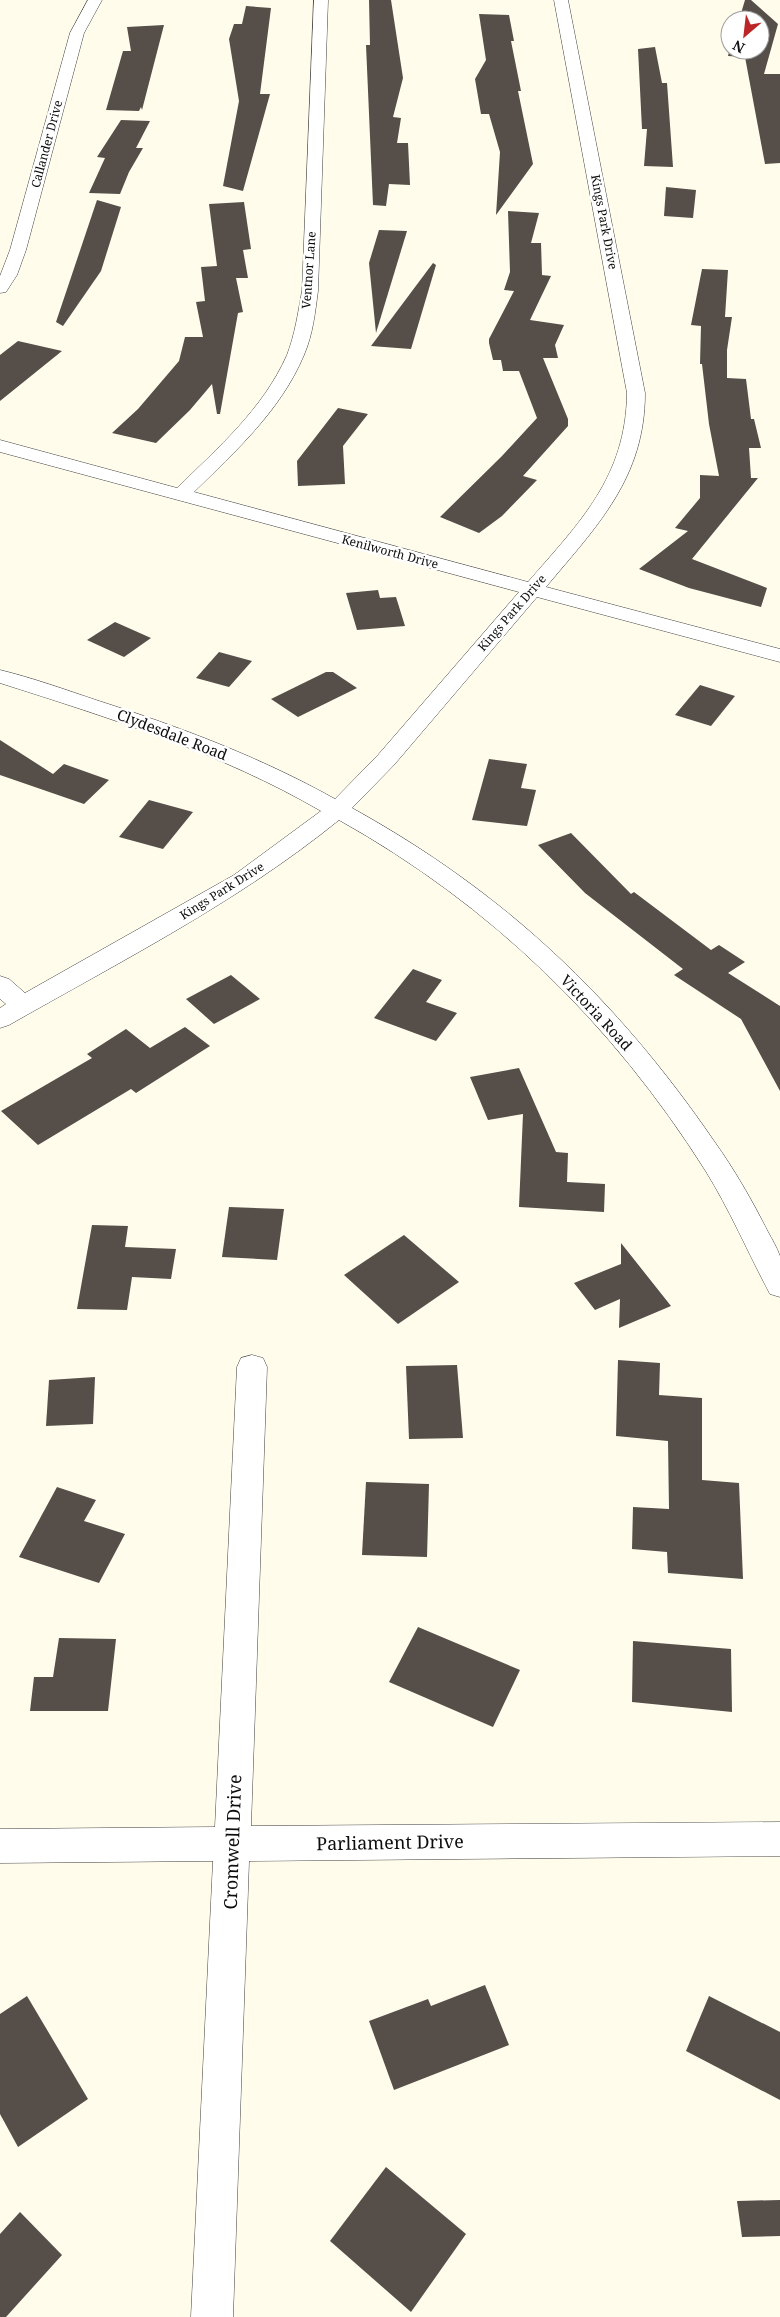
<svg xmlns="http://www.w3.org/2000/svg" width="780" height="2317" font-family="'Noto Serif',serif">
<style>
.building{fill:#554e49}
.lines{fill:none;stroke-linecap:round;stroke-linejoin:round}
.street-casing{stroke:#404040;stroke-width:1}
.street{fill:#fff;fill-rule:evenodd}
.labels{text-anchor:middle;stroke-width:5;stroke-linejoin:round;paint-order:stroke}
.far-street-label{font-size:12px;fill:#0d0d0d;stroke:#fff}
.street-label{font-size:15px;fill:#0d0d0d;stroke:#fff}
.near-street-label{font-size:18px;fill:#0d0d0d;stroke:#fff}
</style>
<rect width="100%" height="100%" fill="#fffcec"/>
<g class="building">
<polygon points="369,0 391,0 403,78 393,117 401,118 397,143 408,143 410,185 389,184 386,206 373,205 366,45 370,45"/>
<polygon points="745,0 751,0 778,24 764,74 780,74 780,163 765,164 745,57 728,56 730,48 730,50 760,50 760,20 739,20"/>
<polygon points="246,6 271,8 260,94 270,94 243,191 223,186 239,101 229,39 234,24 242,24"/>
<polygon points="479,14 509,15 514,41 511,41 521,91 518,91 533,164 496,215 500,152 489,114 481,114 475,79 486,60"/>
<polygon points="164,25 142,110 141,107 139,111 106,110 123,51 131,51 127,27"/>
<polygon points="655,47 662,83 667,83 673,167 644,166 647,129 642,129 638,49"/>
<polygon points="121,120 150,121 136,148 143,148 129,172 120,194 89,193 105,158 97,157"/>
<polygon points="666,187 696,190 693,218 664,216"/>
<polygon points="97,200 121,207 101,271 63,326 56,322"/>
<polygon points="244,202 251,249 243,250 248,278 236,278 243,312 238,313 220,414 217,414 212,384 190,410 156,443 112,433 138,409 179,361 185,337 203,337 196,302 205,301 201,267 217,266 209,204"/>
<polygon points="508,211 539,213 531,243 541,243 542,275 551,276 530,320 564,325 555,345 558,358 543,358 568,419 568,426 523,476 537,480 502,516 479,533 440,517 502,456 537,418 519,371 503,371 501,360 493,360 489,343 489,339 514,291 504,290 510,272"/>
<polygon points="379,230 407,231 376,333 369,263"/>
<polygon points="433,263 436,265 411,349 371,346"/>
<polygon points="702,269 728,270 725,317 732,317 727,350 727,378 746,379 751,419 754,419 761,448 749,448 751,478 758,478 692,559 767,588 761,607 689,588 639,569 688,531 675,528 700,498 700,475 719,476 709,424 702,364 700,364 701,326 691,325"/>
<polygon points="18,341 62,351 0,401 0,355"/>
<polygon points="338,408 368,414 343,446 345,484 298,486 297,461"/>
<polygon points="378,590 380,598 396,597 405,626 357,630 346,593"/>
<polygon points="115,622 151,638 124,657 87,640"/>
<polygon points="219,652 252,661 229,687 196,678"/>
<polygon points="326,672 333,672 357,688 298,717 271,699"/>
<polygon points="700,685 735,696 711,726 675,715"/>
<polygon points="0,740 53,774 64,764 109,780 84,804 0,775"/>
<polygon points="489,759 527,764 521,788 536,790 527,826 472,820"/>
<polygon points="149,800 193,812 163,849 119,837"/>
<polygon points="571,833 631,894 634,892 711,950 719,945 745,962 728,973 780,1006 780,1091 741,1019 674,975 683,969 585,893 538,845"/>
<polygon points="413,969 442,980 426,1002 457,1013 436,1041 374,1018"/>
<polygon points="231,975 260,999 214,1024 186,999"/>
<polygon points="185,1027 210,1046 136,1093 131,1089 38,1145 1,1111 92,1058 87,1054 126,1029 150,1048"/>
<polygon points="519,1068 556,1152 568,1153 567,1182 605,1184 604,1212 519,1207 523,1114 488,1120 470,1077"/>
<polygon points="229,1207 284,1209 277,1260 222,1257"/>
<polygon points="92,1225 128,1226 125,1247 176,1249 171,1279 132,1277 127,1310 77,1309"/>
<polygon points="404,1235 459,1282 398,1324 344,1275"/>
<polygon points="621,1243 671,1306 619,1328 620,1299 595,1310 574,1283 621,1264"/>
<polygon points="618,1360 660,1363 659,1395 702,1398 702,1480 739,1483 743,1579 668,1573 667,1552 632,1549 633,1507 669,1509 668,1441 616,1436"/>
<polygon points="457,1365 463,1438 409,1439 406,1366"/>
<polygon points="95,1377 93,1424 46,1426 49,1380"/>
<polygon points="366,1482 429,1484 427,1557 362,1555"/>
<polygon points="57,1487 96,1500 84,1521 125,1534 99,1583 19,1557"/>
<polygon points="418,1627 520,1670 493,1727 389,1682"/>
<polygon points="59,1638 116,1639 108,1711 30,1711 34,1677 53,1677"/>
<polygon points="633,1641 731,1649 732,1712 632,1702"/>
<polygon points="485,1985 509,2045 394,2090 369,2021 428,1999 431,2006"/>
<polygon points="27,1996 88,2099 18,2147 0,2114 0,2014"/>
<polygon points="709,1996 780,2032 780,2100 686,2051"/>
<polygon points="386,2167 466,2234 411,2312 330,2241"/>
<polygon points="780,2200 780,2236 742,2237 737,2201"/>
<polygon points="20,2212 62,2255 6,2317 0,2317 0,2234"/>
</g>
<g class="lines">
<g class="street-casing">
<g id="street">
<polygon points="88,0 102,0 84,33 26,250 17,275 6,292 0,293 0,276 10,250 70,33"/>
<path d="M 314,0 L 328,0 L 318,291 C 315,313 313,334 304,355 C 281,410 236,451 194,492 L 528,582 C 580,522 626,477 627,393 L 554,0 L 568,0 L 645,393 C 645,478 597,526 546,587 L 780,649 L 780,662 L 537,597 L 394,765 L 352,808 C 504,892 616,998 714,1141 C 734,1169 752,1200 768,1232 C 772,1239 777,1248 780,1256 C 780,1268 780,1285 780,1297 L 770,1294 C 748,1253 730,1210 705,1170 C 612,1023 491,905 339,820 C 238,902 121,961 9,1025 L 0,1028 L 0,1008 L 6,1004 L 0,999 L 0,976 L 9,979 L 25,993 L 234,875 L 321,811 C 221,753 110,718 0,683 L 0,670 C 33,678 66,690 99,701 C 180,727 260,757 335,799 L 378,755 L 519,592 L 0,452 L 0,440 L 177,488 C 218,448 263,409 287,355 C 295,334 298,313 302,291 Z"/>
<polygon points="252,1355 263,1358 267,1367 251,1826 780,1822 780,1856 249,1861 233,2317 191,2317 213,1861 0,1863 0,1829 215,1827 237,1367 241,1358"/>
</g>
</g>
<use href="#street" class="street"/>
</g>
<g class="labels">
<g class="far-street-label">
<text transform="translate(47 144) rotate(-75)" y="4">Callander Drive</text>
<text transform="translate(604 222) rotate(79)" y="4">Kings Park Drive</text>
<text transform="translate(309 270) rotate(-86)" y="4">Ventnor Lane</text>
<text transform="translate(390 552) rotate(15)" y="4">Kenilworth Drive</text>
<text transform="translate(512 613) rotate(-49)" y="4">Kings Park Drive</text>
<text transform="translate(222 891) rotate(-32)" y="4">Kings Park Drive</text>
</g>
<g class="street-label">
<text transform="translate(172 735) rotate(21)" y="5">Clydesdale Road</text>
<text transform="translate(596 1013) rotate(47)" y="5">Victoria Road</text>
</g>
<g class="near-street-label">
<text transform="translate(233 1842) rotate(-88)" y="6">Cromwell Drive</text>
<text transform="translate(390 1843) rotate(-1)" y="6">Parliament Drive</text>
</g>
</g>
<g transform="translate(745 35) rotate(208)"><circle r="24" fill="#ffffff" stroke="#9e9e9e"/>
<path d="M0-4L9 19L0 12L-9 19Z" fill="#bb2627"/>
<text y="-8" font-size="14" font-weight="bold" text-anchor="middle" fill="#0d0d0d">N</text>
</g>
</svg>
